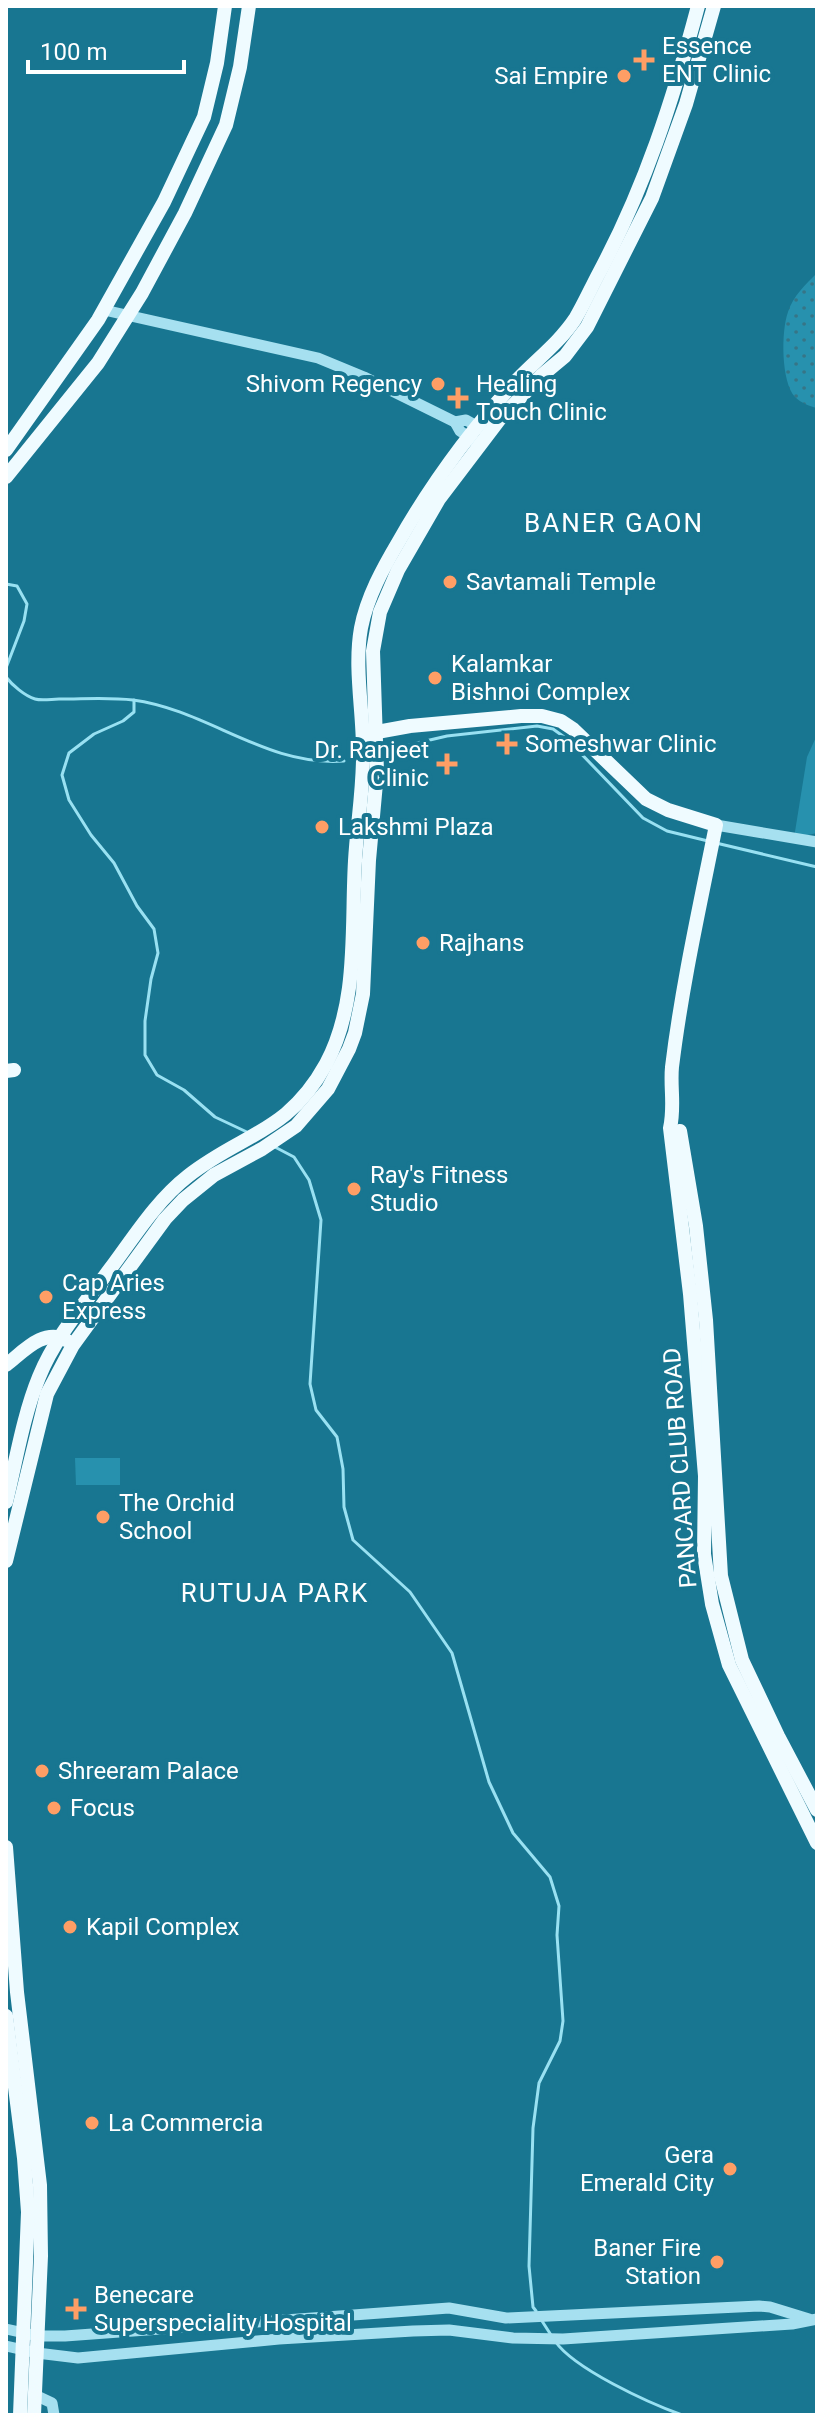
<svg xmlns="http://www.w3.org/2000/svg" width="823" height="2421" font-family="Roboto,sans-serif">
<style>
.grass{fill:url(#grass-dots)}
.park{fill:#2791ae}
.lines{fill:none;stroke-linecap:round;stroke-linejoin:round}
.stream{stroke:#99e1f2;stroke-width:3}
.minor{stroke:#a6e0f0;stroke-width:11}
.major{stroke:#effbff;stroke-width:14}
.poi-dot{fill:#ff9e65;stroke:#187691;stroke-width:3}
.labels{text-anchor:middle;stroke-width:8;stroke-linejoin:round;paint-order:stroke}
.poi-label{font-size:24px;fill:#fff;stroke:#187691;text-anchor:start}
.street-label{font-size:24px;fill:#fff;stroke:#187691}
.neighbourhood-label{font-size:26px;letter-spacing:2px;fill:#fff;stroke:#187691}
</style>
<defs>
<pattern id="grass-dots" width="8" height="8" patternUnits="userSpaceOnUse" patternTransform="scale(2)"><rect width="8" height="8" fill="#2791ae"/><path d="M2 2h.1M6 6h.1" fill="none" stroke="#367587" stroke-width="1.8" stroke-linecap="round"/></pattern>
</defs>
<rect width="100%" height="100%" fill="#187691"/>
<path class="grass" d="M 817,273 L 817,408 C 809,406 801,403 795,397 C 781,382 781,331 788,312 C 793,296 806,284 817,273 Z"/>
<g class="park">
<polygon points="817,735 817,833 794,838 807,757"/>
<polygon points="75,1458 120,1458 120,1485 76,1485"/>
</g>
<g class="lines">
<g class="stream">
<polyline points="6,584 17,586 27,604 24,621 6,668"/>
<path d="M 6,677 C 12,685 25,696 35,699 C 42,701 52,699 59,699 C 84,699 109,697 133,700 C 208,710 266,767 344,761"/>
<polyline points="134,700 134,712 123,721 94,734 69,753 62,775 69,800 91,835 114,863 137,906 154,929 158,953 151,979 145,1021 145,1055 157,1075 184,1090 215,1117 249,1133"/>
<polyline points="400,747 447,736 537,726 553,729 567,739 643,818 667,831 708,841"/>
<polyline points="716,843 817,867"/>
<polyline points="273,1146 294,1157 309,1180 321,1220 310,1384 316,1410 337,1437 343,1469 344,1507 353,1540 410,1592 452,1653 489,1782 513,1833 550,1877 559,1906 557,1935 563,2021 560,2041 539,2083 533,2128 529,2266 533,2307 536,2311"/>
<polyline points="542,2321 551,2335"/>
<path d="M 555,2341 C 574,2369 649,2403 682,2415"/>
</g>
<g class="minor">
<polyline points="104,310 318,358 364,377 455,422"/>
<polyline points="473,440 460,431 455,422 466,420 482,429"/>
<polyline points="716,825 817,842"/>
<polyline points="6,2329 38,2336 65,2336 449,2308 506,2318 759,2306 770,2307 809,2319"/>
<polyline points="6,2346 37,2353 78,2358 279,2339 413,2331 449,2330 513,2338 563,2339 792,2324 817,2319"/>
<polyline points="35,2395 52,2403 54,2415"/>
</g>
<g class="major">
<polyline points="6,450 98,320 164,202 204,117 217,63 225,6"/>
<polyline points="6,477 98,363 142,293 185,213 226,125 240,67 249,6"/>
<path d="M 377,732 L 410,726 L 521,716 L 542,716 L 561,721 L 573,729 L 646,799 L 668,810 L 716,825 C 700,905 682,985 672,1067 C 670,1087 675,1107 670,1128 L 690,1294 L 705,1476 L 704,1554 L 712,1604 L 729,1665 L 817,1843"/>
<polyline points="6,1071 14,1070"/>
<polyline points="680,1131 696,1226 706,1320 721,1576 742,1660 778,1736 817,1810"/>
<path d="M 6,1365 C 23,1352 43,1328 66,1340"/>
<path d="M 6,1502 C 16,1461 23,1416 39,1377 C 55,1337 85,1303 110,1269 C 134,1237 156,1201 188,1176 C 243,1133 288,1133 326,1064 C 359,1002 351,929 355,861 C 357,824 364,786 363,749 C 363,710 354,667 361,628 C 367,597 383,568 399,541 C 432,483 471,430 516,381 C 536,360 559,343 575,319 C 584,304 591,288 599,273 C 645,187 673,100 698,6"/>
<polyline points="6,1561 47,1394 73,1345 165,1219 183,1200 214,1175 262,1149 296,1126 328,1089 349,1049 355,1033 363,994 369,860 377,772 373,651 380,612 398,570 439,499 499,420 541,376 565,356 587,327 652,198 686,104 714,6"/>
<polyline points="6,1847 17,1992 40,2185 41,2256 34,2415"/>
<polyline points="6,2016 24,2158 28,2212 20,2415"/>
</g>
</g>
<g class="poi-dot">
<path d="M640 48h8v8h8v8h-8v8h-8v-8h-8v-8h8z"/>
<circle cx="624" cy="76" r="8"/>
<circle cx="438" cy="384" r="8"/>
<path d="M454 386h8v8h8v8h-8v8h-8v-8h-8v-8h8z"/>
<circle cx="450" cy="582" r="8"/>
<circle cx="435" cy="678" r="8"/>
<path d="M503 732h8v8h8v8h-8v8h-8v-8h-8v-8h8z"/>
<path d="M443 752h8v8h8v8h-8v8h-8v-8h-8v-8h8z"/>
<circle cx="322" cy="827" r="8"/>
<circle cx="423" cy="943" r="8"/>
<circle cx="354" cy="1189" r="8"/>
<circle cx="46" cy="1297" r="8"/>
<circle cx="103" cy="1517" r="8"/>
<circle cx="42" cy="1771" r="8"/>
<circle cx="54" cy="1808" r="8"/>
<circle cx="70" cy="1927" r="8"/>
<circle cx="92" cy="2123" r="8"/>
<circle cx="730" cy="2169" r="8"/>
<circle cx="717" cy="2262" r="8"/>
<path d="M72 2297h8v8h8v8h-8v8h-8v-8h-8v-8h8z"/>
</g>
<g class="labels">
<g class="poi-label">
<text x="662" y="54">Essence<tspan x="662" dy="28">ENT Clinic</tspan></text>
<text x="608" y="84" text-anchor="end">Sai Empire</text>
<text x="422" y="392" text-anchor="end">Shivom Regency</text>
<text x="476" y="392">Healing<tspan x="476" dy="28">Touch Clinic</tspan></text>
<text x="466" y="590">Savtamali Temple</text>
<text x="451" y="672">Kalamkar<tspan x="451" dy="28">Bishnoi Complex</tspan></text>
<text x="525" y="752">Someshwar Clinic</text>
<text x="429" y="758" text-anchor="end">Dr. Ranjeet<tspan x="429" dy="28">Clinic</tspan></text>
<text x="338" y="835">Lakshmi Plaza</text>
<text x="439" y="951">Rajhans</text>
<text x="370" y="1183">Ray's Fitness<tspan x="370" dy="28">Studio</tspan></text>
<text x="62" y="1291">Cap Aries<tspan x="62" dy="28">Express</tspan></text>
<text x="119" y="1511">The Orchid<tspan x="119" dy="28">School</tspan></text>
<text x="58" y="1779">Shreeram Palace</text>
<text x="70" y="1816">Focus</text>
<text x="86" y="1935">Kapil Complex</text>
<text x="108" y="2131">La Commercia</text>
<text x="714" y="2163" text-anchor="end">Gera<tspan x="714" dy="28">Emerald City</tspan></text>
<text x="701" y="2256" text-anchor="end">Baner Fire<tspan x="701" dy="28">Station</tspan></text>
<text x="94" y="2303">Benecare<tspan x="94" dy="28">Superspeciality Hospital</tspan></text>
</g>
<g class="street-label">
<text transform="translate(680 1468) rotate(-94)" y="8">PANCARD CLUB ROAD</text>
</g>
<g class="neighbourhood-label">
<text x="614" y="532">BANER GAON</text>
<text x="275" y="1602">RUTUJA PARK</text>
</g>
</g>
<rect width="823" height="2421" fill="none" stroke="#ffffff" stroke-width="16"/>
<path d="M28 60v12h156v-12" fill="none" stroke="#ffffff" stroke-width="4"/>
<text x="40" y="60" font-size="24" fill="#ffffff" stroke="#187691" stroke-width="6" paint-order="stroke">100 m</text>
</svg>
